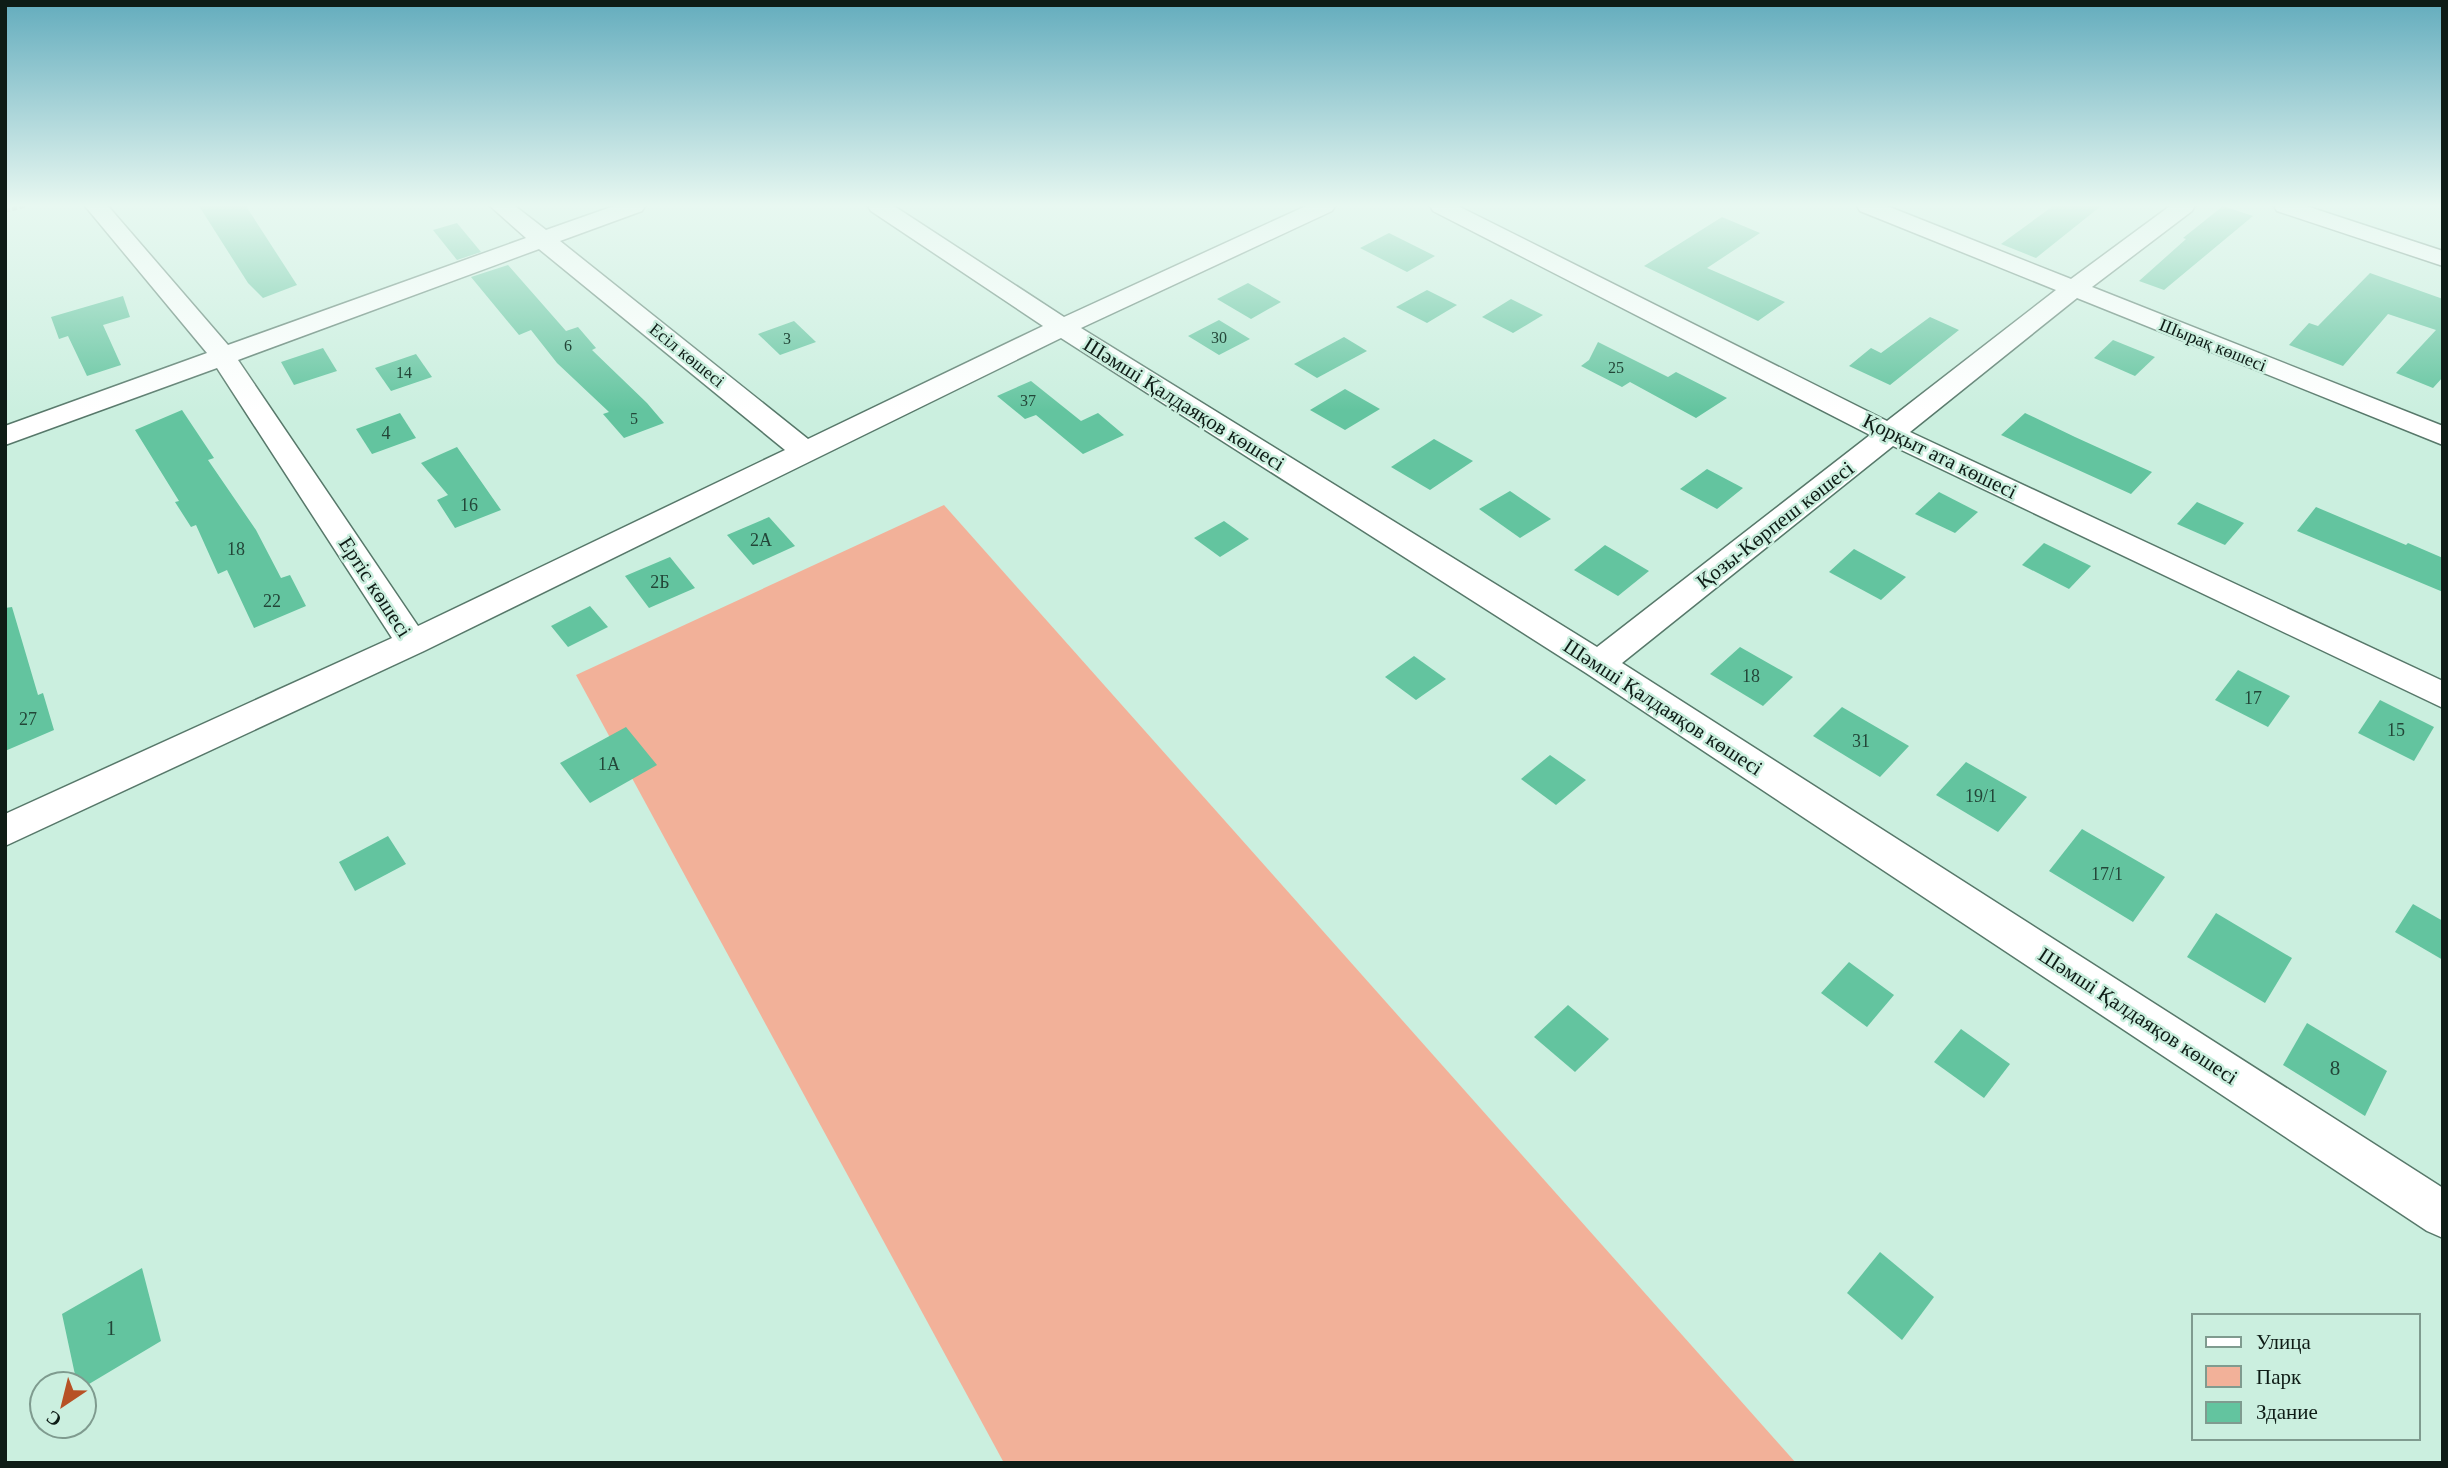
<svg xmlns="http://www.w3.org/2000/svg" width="2448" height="1468" font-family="'Times New Roman',serif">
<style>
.green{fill:#f2b199}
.building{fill:#63c49f}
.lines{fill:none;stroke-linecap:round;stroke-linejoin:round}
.minor-casing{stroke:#57786a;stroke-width:3}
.path{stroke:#758f84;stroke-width:3.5;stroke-dasharray:5 2.5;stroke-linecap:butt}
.minor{fill:#fff;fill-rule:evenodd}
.labels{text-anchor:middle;stroke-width:5;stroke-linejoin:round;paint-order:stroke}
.far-number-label{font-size:16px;fill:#234638}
.far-street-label{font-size:18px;fill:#0e1c16;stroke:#cbefdf}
.number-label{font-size:18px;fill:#234638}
.street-label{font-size:21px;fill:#0e1c16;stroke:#cbefdf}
.near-number-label{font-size:21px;fill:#234638}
</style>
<rect width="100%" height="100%" fill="#cbefdf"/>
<polygon class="green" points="944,505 1796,1463 1004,1463 576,675"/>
<g class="building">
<polygon points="199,206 246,206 297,285 263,298 248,283"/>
<polygon points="2053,206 2101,206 2036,258 2001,244"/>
<polygon points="2223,206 2253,216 2164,290 2139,281 2186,239 2183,238"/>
<polygon points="1722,217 1760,233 1707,268 1785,302 1758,321 1644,266"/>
<polygon points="457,223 481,252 457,260 433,230"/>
<polygon points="1389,233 1435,256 1407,272 1360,248"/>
<polygon points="508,265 566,331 578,327 596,348 592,350 647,403 664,423 624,438 603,414 609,412 557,363 531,330 519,335 471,277"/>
<polygon points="2370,273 2443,299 2443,377 2433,388 2396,373 2436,330 2388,314 2343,366 2289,345 2309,323 2318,326"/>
<polygon points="1248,283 1281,302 1251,319 1217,299"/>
<polygon points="1427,290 1457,305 1427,323 1396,307"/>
<polygon points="123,296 130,317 103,325 121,365 87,376 68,336 59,339 51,317"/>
<polygon points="1511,299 1543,315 1513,333 1482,317"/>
<polygon points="1930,317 1959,330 1890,385 1849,366 1871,348 1881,353"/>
<polygon points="1219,320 1250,339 1219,355 1188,336"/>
<polygon points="794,321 816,342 780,355 758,334"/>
<polygon points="1344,337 1367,351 1317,378 1294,364"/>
<polygon points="2113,340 2155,357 2135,376 2094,358"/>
<polygon points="1598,342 1668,377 1676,372 1727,398 1696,418 1630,382 1622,387 1581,366 1589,360"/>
<polygon points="323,348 337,371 294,385 281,362"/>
<polygon points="416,354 432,377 391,391 375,368"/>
<polygon points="1031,381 1081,421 1098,413 1124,435 1083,454 1036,415 1025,419 997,396"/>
<polygon points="1345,389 1380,409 1345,430 1310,410"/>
<polygon points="182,410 214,458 208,460 256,530 281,578 290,575 306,606 254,628 227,570 218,574 196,525 191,527 175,502 179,501 135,430"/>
<polygon points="400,413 416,438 372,454 356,429"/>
<polygon points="2025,413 2075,437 2152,472 2131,494 2001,435"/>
<polygon points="1434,439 1473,461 1430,490 1391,467"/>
<polygon points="457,447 501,510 455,528 437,500 448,495 421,463"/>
<polygon points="1707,469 1743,488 1717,509 1680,489"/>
<polygon points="1510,491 1551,519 1520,538 1479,509"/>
<polygon points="1939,492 1978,512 1955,533 1915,514"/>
<polygon points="2197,502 2244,523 2225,545 2177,524"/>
<polygon points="2316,507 2406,545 2408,543 2443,558 2443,592 2297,531"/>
<polygon points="769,517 795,546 753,565 727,535"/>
<polygon points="1224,521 1249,539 1220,557 1194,538"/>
<polygon points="2044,543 2091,566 2069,589 2022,565"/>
<polygon points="1605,545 1649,571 1618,596 1574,570"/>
<polygon points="1854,549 1906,577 1881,600 1829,572"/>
<polygon points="670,557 695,588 649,608 625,576"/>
<polygon points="590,606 608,627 568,647 551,626"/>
<polygon points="12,607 38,695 43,693 54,730 5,751 5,608"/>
<polygon points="1740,647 1793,677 1763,706 1710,674"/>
<polygon points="1414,656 1446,679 1416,700 1385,677"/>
<polygon points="2238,670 2290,696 2268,727 2215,700"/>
<polygon points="2380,700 2434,727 2414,761 2358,733"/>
<polygon points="1842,707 1909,746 1880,777 1813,736"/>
<polygon points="626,727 657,765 590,803 560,763"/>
<polygon points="1550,755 1586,780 1556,805 1521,779"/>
<polygon points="1966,762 2027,797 1998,832 1936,795"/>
<polygon points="2082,829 2165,877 2133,922 2049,871"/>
<polygon points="388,836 406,864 355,891 339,862"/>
<polygon points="2413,904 2443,921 2443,960 2395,932"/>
<polygon points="2216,913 2292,958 2265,1003 2187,957"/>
<polygon points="1849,962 1894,995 1867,1027 1821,993"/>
<polygon points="1568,1005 1609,1039 1575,1072 1534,1037"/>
<polygon points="2307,1023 2387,1071 2365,1116 2283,1065"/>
<polygon points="1961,1029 2010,1064 1984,1098 1934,1062"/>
<polygon points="1880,1252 1934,1297 1902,1340 1847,1293"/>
<polygon points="142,1268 161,1341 84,1387 84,1384 77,1384 62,1314"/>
</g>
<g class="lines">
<g class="minor-casing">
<g id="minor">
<path d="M 85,206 L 108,206 L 228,345 L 526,238 L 490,206 L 515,206 L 546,230 L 614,206 L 645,206 L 642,211 L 560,241 L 808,439 L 1043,326 L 871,211 L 868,206 L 894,206 L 1064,317 L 1306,206 L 1335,206 L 1332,211 L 1081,328 L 1597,647 L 1870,435 L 1433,211 L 1430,206 L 1458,206 L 1887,421 L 2056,290 L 1860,211 L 1857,206 L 1887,206 L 2071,279 L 2170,206 L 2195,206 L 2192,211 L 2092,287 L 2443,426 L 2443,445 L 2077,298 L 1910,432 L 2443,681 L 2443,708 L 1893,446 L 1622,663 L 2443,1188 L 2443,1238 L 2427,1231 L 1586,673 L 1061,338 L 424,651 L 5,846 L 5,814 L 392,638 L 217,368 L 5,445 L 5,426 L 207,353 ZM 539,249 L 785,450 L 418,626 L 238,360 Z"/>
<polygon points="2274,206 2306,206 2443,251 2443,266 2277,211"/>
</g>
</g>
<polyline class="path" points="5,211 25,206"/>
<use href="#minor" class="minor"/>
</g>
<linearGradient id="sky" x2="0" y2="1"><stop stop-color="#63acbd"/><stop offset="0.5" stop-color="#e8f8f1"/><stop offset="1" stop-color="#e8f8f1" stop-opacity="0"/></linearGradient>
<rect width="2448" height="411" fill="url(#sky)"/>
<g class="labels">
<g class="far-number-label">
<text x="1219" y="343">30</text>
<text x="787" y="344">3</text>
<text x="568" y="351">6</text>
<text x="1616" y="373">25</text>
<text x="404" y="378">14</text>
<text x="1028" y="406">37</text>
<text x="634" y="424">5</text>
</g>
<g class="far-street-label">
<text transform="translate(2213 345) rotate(22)" y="6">Шырақ көшесі</text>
<text transform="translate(687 355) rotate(39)" y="6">Есіл көшесі</text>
</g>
<g class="number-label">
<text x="386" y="439">4</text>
<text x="469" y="511">16</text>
<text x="761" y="546">2А</text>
<text x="236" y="555">18</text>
<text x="660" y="588">2Б</text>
<text x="272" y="607">22</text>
<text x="1751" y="682">18</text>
<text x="2253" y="704">17</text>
<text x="28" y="725">27</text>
<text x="2396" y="736">15</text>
<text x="1861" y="747">31</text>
<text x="609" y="770">1А</text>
<text x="1981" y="802">19/1</text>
<text x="2107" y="880">17/1</text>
</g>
<g class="street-label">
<text transform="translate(1184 404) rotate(32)" y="7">Шәмші Қалдаяқов көшесі</text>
<text transform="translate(1940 456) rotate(26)" y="7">Қорқыт ата көшесі</text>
<text transform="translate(1775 525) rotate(-38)" y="7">Қозы-Көрпеш көшесі</text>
<text transform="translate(375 587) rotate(57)" y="7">Ертіс көшесі</text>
<text transform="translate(1663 707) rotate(33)" y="7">Шәмші Қалдаяқов көшесі</text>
<text transform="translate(2138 1016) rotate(33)" y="7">Шәмші Қалдаяқов көшесі</text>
</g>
<g class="near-number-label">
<text x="2335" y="1075">8</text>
<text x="111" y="1335">1</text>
</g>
</g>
<rect width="2448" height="1468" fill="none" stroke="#0e1c16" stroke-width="14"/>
<rect x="2192" y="1314" width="228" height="126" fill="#cbefdf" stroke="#7f9b8f" stroke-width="2"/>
<rect x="2206" y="1337" width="35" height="10" fill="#ffffff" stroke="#7f9b8f" stroke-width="2"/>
<text x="2256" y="1349" font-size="21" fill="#0e1c16">Улица</text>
<rect x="2206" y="1366" width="35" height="21" fill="#f2b199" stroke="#7f9b8f" stroke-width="2"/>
<text x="2256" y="1384" font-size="21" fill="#0e1c16">Парк</text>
<rect x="2206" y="1402" width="35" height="21" fill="#63c49f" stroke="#7f9b8f" stroke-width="2"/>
<text x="2256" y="1419" font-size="21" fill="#0e1c16">Здание</text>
<g transform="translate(63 1405) rotate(215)"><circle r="33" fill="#cbefdf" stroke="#7f9b8f" stroke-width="2"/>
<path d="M0-5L12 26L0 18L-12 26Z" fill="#b75125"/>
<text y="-10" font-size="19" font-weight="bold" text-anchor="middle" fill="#0e1c16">С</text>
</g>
</svg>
